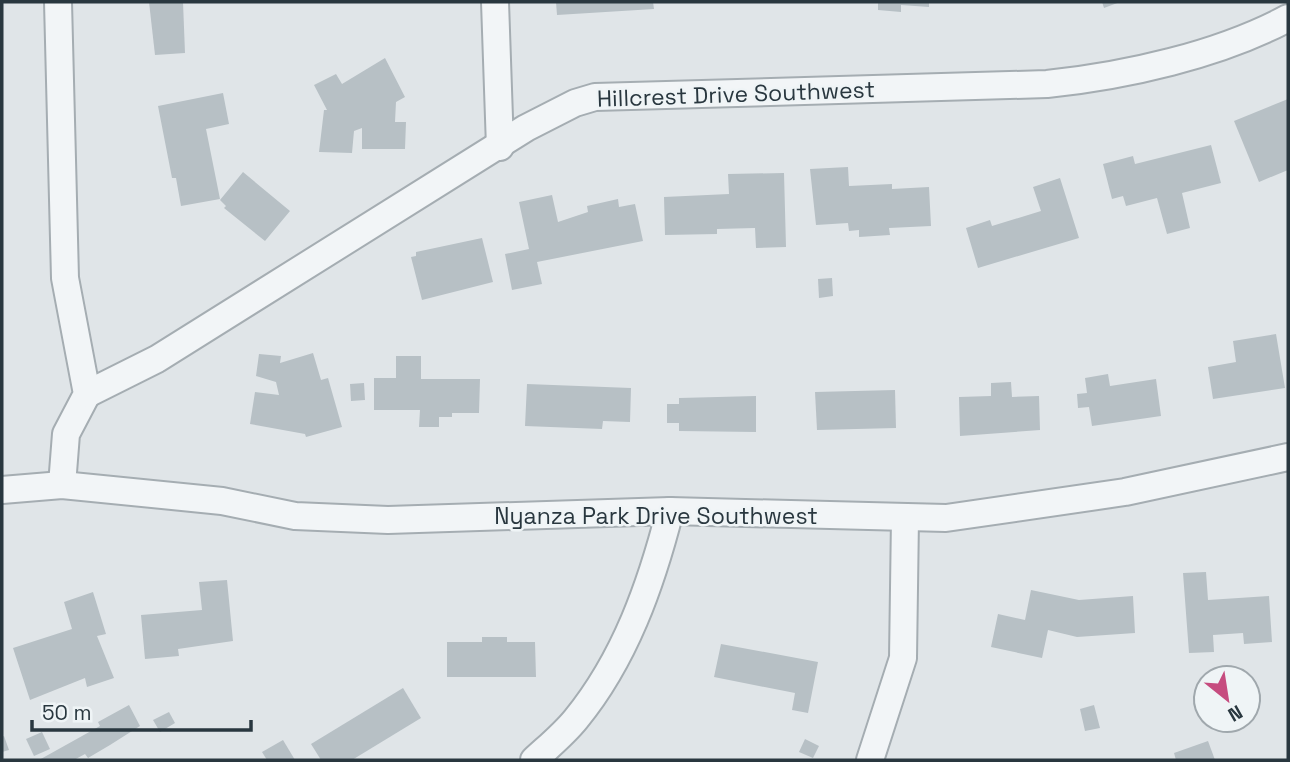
<svg xmlns="http://www.w3.org/2000/svg" width="1290" height="762" font-family="'Space Grotesk',sans-serif">
<style>
.building{fill:#b7c0c5}
.lines{fill:none;stroke-linecap:round;stroke-linejoin:round}
.street-casing{stroke:#a5adb2;stroke-width:30}
.street{stroke:#f2f5f7;stroke-width:26}
.labels{text-anchor:middle;stroke-width:5;stroke-linejoin:round;paint-order:stroke}
.street-label{font-size:23px;fill:#29373f;stroke:#eff4f6}
</style>
<rect width="100%" height="100%" fill="#e0e5e8"/>
<g class="building">
<polygon points="149,2 183,2 185,53 155,55"/>
<polygon points="556,2 653,2 654,9 557,15"/>
<polygon points="878,2 929,2 929,7 901,5 901,12 878,10"/>
<polygon points="1102,2 1120,2 1104,8"/>
<polygon points="385,58 405,97 396,102 395,122 406,122 405,149 362,149 362,128 354,131 352,153 319,152 324,110 327,110 314,85 336,74 342,84"/>
<polygon points="223,93 229,124 206,129 220,199 181,206 176,178 172,178 158,106"/>
<polygon points="1288,99 1288,170 1259,182 1234,121"/>
<polygon points="1211,145 1221,183 1182,193 1190,228 1167,234 1157,198 1126,206 1123,196 1112,199 1103,164 1133,156 1135,164"/>
<polygon points="848,167 849,186 892,184 892,189 929,187 931,226 889,228 890,235 859,237 859,230 849,231 848,223 816,225 810,169"/>
<polygon points="243,172 290,211 265,241 224,208 226,206 220,200"/>
<polygon points="784,173 786,247 756,248 755,228 717,229 717,234 665,235 664,197 729,194 728,174"/>
<polygon points="1060,178 1079,238 978,268 966,228 990,220 992,226 1041,211 1033,187"/>
<polygon points="552,195 558,222 588,212 587,206 618,199 619,207 635,204 643,241 537,262 542,284 512,290 505,254 529,249 519,202"/>
<polygon points="482,238 493,282 422,300 411,257 416,256 416,252"/>
<polygon points="832,278 833,296 819,298 818,279"/>
<polygon points="1276,334 1285,388 1213,399 1208,367 1236,362 1233,341"/>
<polygon points="313,353 321,380 328,378 342,427 306,437 305,434 250,424 255,392 279,395 276,382 256,376 259,354 281,356 280,363"/>
<polygon points="396,356 421,356 421,379 480,379 479,413 452,413 452,417 439,417 439,427 419,427 420,410 374,410 374,378 396,378"/>
<polygon points="1108,374 1110,386 1156,379 1161,416 1092,426 1089,407 1078,408 1077,394 1087,393 1085,378"/>
<polygon points="1011,382 1012,397 1039,396 1040,430 960,436 959,397 991,396 991,383"/>
<polygon points="364,383 365,400 351,401 350,384"/>
<polygon points="527,384 631,388 630,422 603,421 602,429 525,426"/>
<polygon points="895,390 896,428 817,430 815,392"/>
<polygon points="756,396 756,432 679,431 679,423 667,423 667,404 679,404 679,398"/>
<polygon points="1206,572 1208,600 1269,596 1272,642 1244,644 1243,633 1213,635 1214,652 1189,653 1183,573"/>
<polygon points="227,580 233,641 178,649 179,656 145,659 141,615 202,610 199,582"/>
<polygon points="1031,590 1079,600 1133,596 1135,633 1077,637 1048,630 1042,658 991,647 998,614 1025,620"/>
<polygon points="93,592 106,634 97,636 114,678 87,687 85,678 30,700 13,648 72,629 64,602"/>
<polygon points="482,637 507,637 507,642 535,642 536,677 447,677 447,642 482,642"/>
<polygon points="721,644 818,662 808,713 792,710 795,693 714,677"/>
<polygon points="403,688 421,718 352,760 321,760 311,744"/>
<polygon points="129,705 140,726 110,745 88,758 85,754 74,760 39,760 100,726 98,722"/>
<polygon points="1094,705 1100,728 1085,731 1080,709"/>
<polygon points="169,712 175,723 160,732 153,720"/>
<polygon points="42,732 50,749 34,756 26,739"/>
<polygon points="4,736 9,750 2,752 2,737"/>
<polygon points="805,739 819,746 813,758 799,752"/>
<polygon points="283,740 295,760 267,760 262,752"/>
<polygon points="1208,741 1215,760 1176,760 1174,753"/>
</g>
<g class="lines">
<g class="street-casing">
<g id="street">
<polyline points="58,2 65,278 87,394 66,434 62,485"/>
<polyline points="495,2 500,147"/>
<path d="M 87,394 L 157,359 L 526,128 L 575,103 L 595,97 L 1047,84 C 1125,76 1219,55 1288,18"/>
<polyline points="2,490 62,485 222,501 295,516 388,520 670,511 946,518 1125,492 1288,457"/>
<path d="M 534,760 C 548,747 564,734 576,719 C 625,659 651,585 670,511"/>
<polyline points="870,760 903,658 905,518"/>
</g>
</g>
<use href="#street" class="street"/>
</g>
<g class="labels">
<g class="street-label">
<text transform="translate(736 94) rotate(-2)" y="8">Hillcrest Drive Southwest</text>
<text x="656" y="524">Nyanza Park Drive Southwest</text>
</g>
</g>
<rect width="1290" height="762" fill="none" stroke="#29373f" stroke-width="7"/>
<g transform="translate(1227 699) rotate(150)"><circle r="33" fill="#eff4f6" stroke="#a0a8ad" stroke-width="2"/>
<path d="M0-5L12 26L0 18L-12 26Z" fill="#c64c7f"/>
<text y="-10" font-size="19" font-weight="bold" text-anchor="middle" fill="#29373f">N</text>
</g>
<path d="M32 720v10h219v-10" fill="none" stroke="#29373f" stroke-width="3.5"/>
<text x="42" y="720" font-size="21" fill="#29373f" stroke="#eff4f6" stroke-width="5" paint-order="stroke">50 m</text>
</svg>
